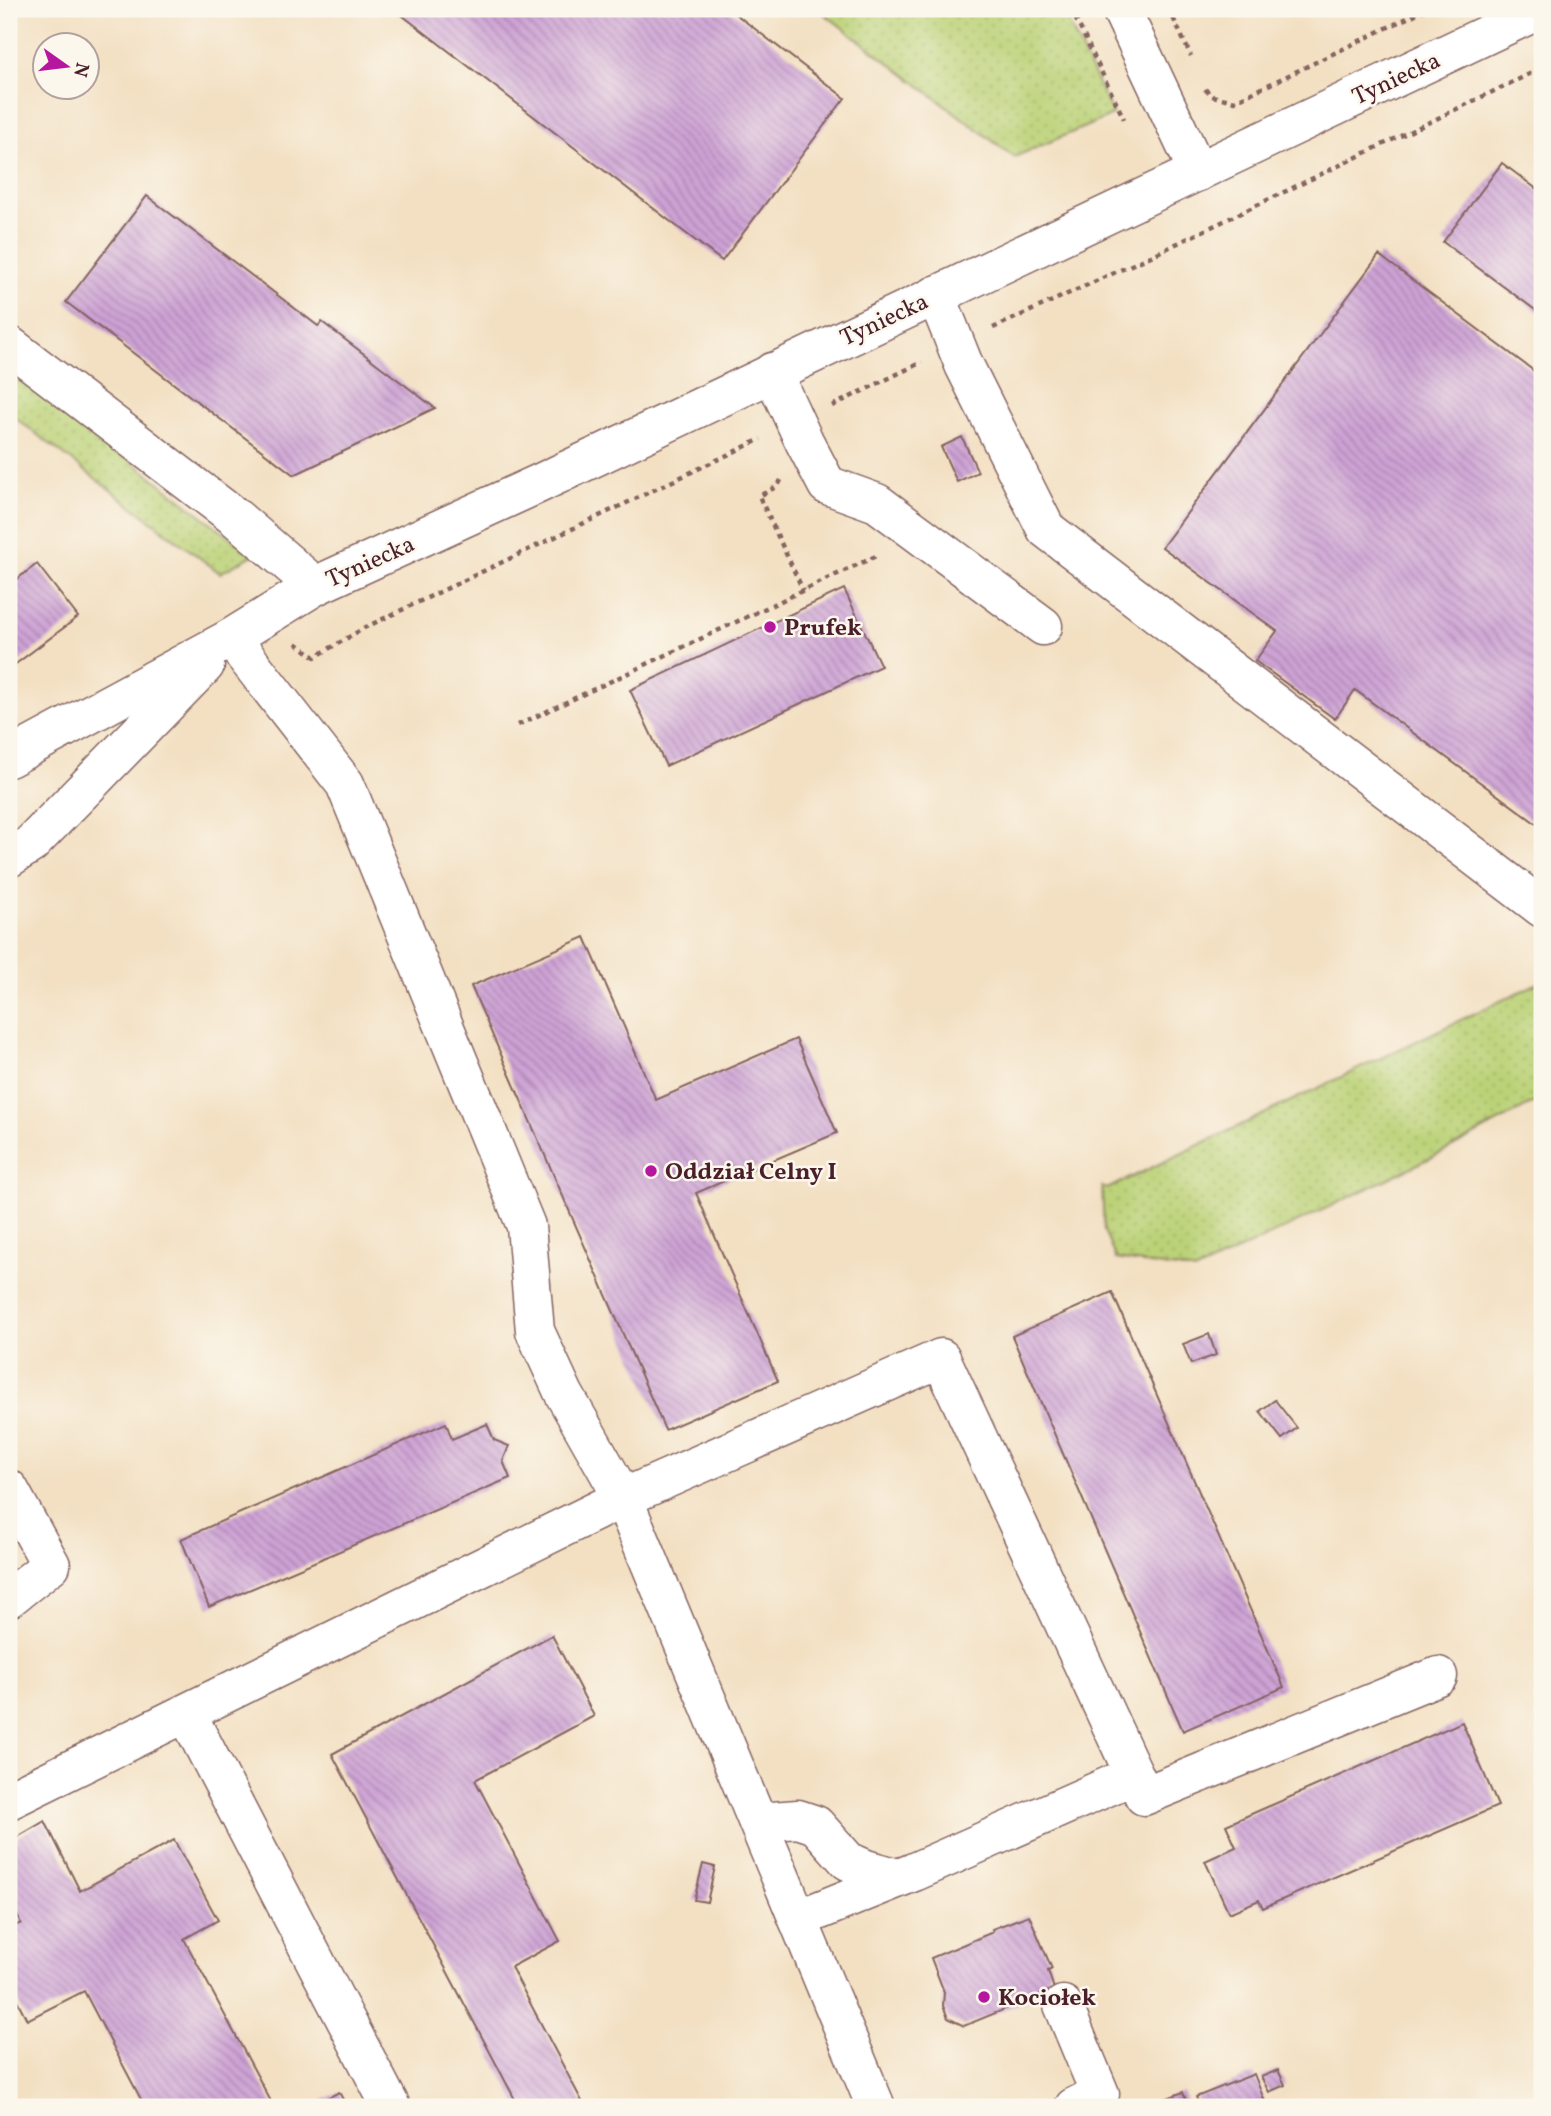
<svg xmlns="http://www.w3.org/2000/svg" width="1551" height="2116" font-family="Vollkorn,serif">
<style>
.grass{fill:url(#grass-dots);stroke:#827851;stroke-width:2}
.building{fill:url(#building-back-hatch)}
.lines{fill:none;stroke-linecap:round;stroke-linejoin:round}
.minor-casing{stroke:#856360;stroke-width:41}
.path{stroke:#856360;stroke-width:4.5;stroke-dasharray:5 5;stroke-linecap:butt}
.minor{stroke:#fff;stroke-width:38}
.poi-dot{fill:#b5179e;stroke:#fbf7ec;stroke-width:2.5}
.labels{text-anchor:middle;stroke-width:5;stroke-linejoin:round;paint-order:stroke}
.street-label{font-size:24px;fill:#4a1f2b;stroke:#fbf7ec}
.poi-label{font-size:24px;font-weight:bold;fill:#4a1f2b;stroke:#fbf7ec;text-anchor:start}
</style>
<defs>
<pattern id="grass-dots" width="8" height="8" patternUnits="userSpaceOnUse" patternTransform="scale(1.75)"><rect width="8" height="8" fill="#bbd277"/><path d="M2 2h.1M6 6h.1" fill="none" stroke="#a2b467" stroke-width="1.8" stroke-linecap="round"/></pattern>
<pattern id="building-back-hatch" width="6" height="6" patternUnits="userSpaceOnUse" patternTransform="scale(1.75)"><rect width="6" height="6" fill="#cda2d5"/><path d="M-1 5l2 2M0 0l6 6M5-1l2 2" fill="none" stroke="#a883ad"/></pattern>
</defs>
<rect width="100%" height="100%" fill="#fbf7ec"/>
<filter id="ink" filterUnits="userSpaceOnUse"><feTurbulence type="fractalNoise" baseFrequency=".0143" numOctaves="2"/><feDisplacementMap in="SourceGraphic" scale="14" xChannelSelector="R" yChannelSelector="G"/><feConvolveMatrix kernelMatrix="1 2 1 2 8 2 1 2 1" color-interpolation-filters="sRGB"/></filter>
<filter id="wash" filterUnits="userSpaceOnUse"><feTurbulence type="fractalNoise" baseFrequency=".00686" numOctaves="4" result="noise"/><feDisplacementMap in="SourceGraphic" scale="28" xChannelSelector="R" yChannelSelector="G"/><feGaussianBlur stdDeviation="1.57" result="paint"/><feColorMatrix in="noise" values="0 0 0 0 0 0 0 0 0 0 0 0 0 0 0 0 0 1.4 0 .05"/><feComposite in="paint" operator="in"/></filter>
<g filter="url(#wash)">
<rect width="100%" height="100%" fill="#f3e0c3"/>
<g class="grass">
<polygon points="818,9 1062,9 1113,115 1014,157"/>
<polygon points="9,367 253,555 220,573 9,413"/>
<polygon points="1542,981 1542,1098 1447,1150 1196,1271 1116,1259 1104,1231 1102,1186 1107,1189"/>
</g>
<g id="blocks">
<g class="building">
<polygon points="394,9 729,9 845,98 722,261"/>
<polygon points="1502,163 1542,193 1542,315 1443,242"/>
<polygon points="147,196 318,326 322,322 435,408 294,475 66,302"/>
<polygon points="1379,255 1542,377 1542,828 1355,690 1335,719 1255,661 1277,631 1162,547"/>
<polygon points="962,437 978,472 957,482 941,447"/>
<polygon points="37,564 78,617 9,669 9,585"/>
<polygon points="844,589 881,666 666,766 630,690"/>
<polygon points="585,937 656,1100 796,1039 837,1133 696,1193 778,1381 665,1430 471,986"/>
<polygon points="1112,1292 1284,1687 1183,1731 1012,1336"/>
<polygon points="1209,1334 1216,1355 1191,1364 1183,1344"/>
<polygon points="1275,1400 1297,1428 1282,1439 1260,1411"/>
<polygon points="446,1423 452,1439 487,1424 494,1440 509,1446 503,1461 510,1478 209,1607 181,1539"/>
<polygon points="552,1635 594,1716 475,1780 560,1941 511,1967 585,2107 519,2107 332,1754"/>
<polygon points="1462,1722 1498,1806 1263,1908 1259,1900 1229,1913 1205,1861 1236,1847 1226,1825"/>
<polygon points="45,1821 80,1891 174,1840 218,1920 184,1939 274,2107 145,2107 84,1991 27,2020 9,1984 9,1929 21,1923 9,1900 9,1842"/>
<polygon points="703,1864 715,1867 707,1902 694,1900"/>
<polygon points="1029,1915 1052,1969 1048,1971 1054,1989 964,2026 948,2018 943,2006 944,1992 931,1958 993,1932 992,1929"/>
<polygon points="1278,2070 1285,2085 1269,2092 1261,2077"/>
<polygon points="1254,2074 1267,2107 1200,2107 1196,2097"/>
<polygon points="339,2092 347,2107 310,2107"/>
<polygon points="1183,2092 1189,2107 1156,2107 1154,2103"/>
</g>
</g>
</g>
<g filter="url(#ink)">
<use href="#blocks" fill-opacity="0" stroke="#856360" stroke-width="2"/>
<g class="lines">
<g class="minor-casing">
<g id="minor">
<polyline points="1121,9 1198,172"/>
<polyline points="936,295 964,365 1046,529 1542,908"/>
<polyline points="9,345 236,518 315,586"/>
<polyline points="772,372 804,441 827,485 877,503 1043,626"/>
<polyline points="231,638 345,784 526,1226 535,1331 564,1394 623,1498 876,2107"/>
<polyline points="9,758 231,638 315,586 538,484 1541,9"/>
<polyline points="9,858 31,844 205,665"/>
<polyline points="9,1489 51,1565 9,1598"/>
<polyline points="187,1714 391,2107"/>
<polyline points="9,1800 623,1498 941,1358 1144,1796 1438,1676"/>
<polyline points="758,1822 798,1819 816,1825 848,1861 866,1869 898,1878"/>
<polyline points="798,1919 914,1872 1134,1775"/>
<polyline points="1063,2005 1100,2094 1074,2107"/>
</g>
</g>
<g class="path">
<polyline points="1071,9 1124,119"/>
<polyline points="1169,9 1191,56"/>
<polyline points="1205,89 1212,96 1235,101 1426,9"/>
<polyline points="993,328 1151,256 1542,68"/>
<polyline points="832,406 922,362"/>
<polyline points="781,480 778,486 759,496 803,590"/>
<polyline points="296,643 315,657 366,627 761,439"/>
<polyline points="518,725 878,555"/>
</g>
<use href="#minor" class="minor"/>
</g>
</g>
<g class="poi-dot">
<circle cx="770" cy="627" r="7"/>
<circle cx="651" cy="1171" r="7"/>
<circle cx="984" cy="1997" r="7"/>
</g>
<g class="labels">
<g class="street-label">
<text transform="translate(1396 78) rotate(-25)" y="8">Tyniecka</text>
<text transform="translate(884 319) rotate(-25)" y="8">Tyniecka</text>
<text transform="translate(370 561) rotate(-24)" y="8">Tyniecka</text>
</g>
<g class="poi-label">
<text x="784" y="635">Prufek</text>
<text x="665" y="1179">Oddział Celny I</text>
<text x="998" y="2005">Kociołek</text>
</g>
</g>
<rect width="1551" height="2116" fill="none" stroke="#fbf7ec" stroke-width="35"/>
<g transform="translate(66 66) rotate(104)"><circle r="33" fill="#fbf7ec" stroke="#b4a19f" stroke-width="2"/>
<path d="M0-5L12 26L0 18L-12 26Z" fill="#b5179e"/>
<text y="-10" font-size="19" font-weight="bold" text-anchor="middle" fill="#4a1f2b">N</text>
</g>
</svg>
